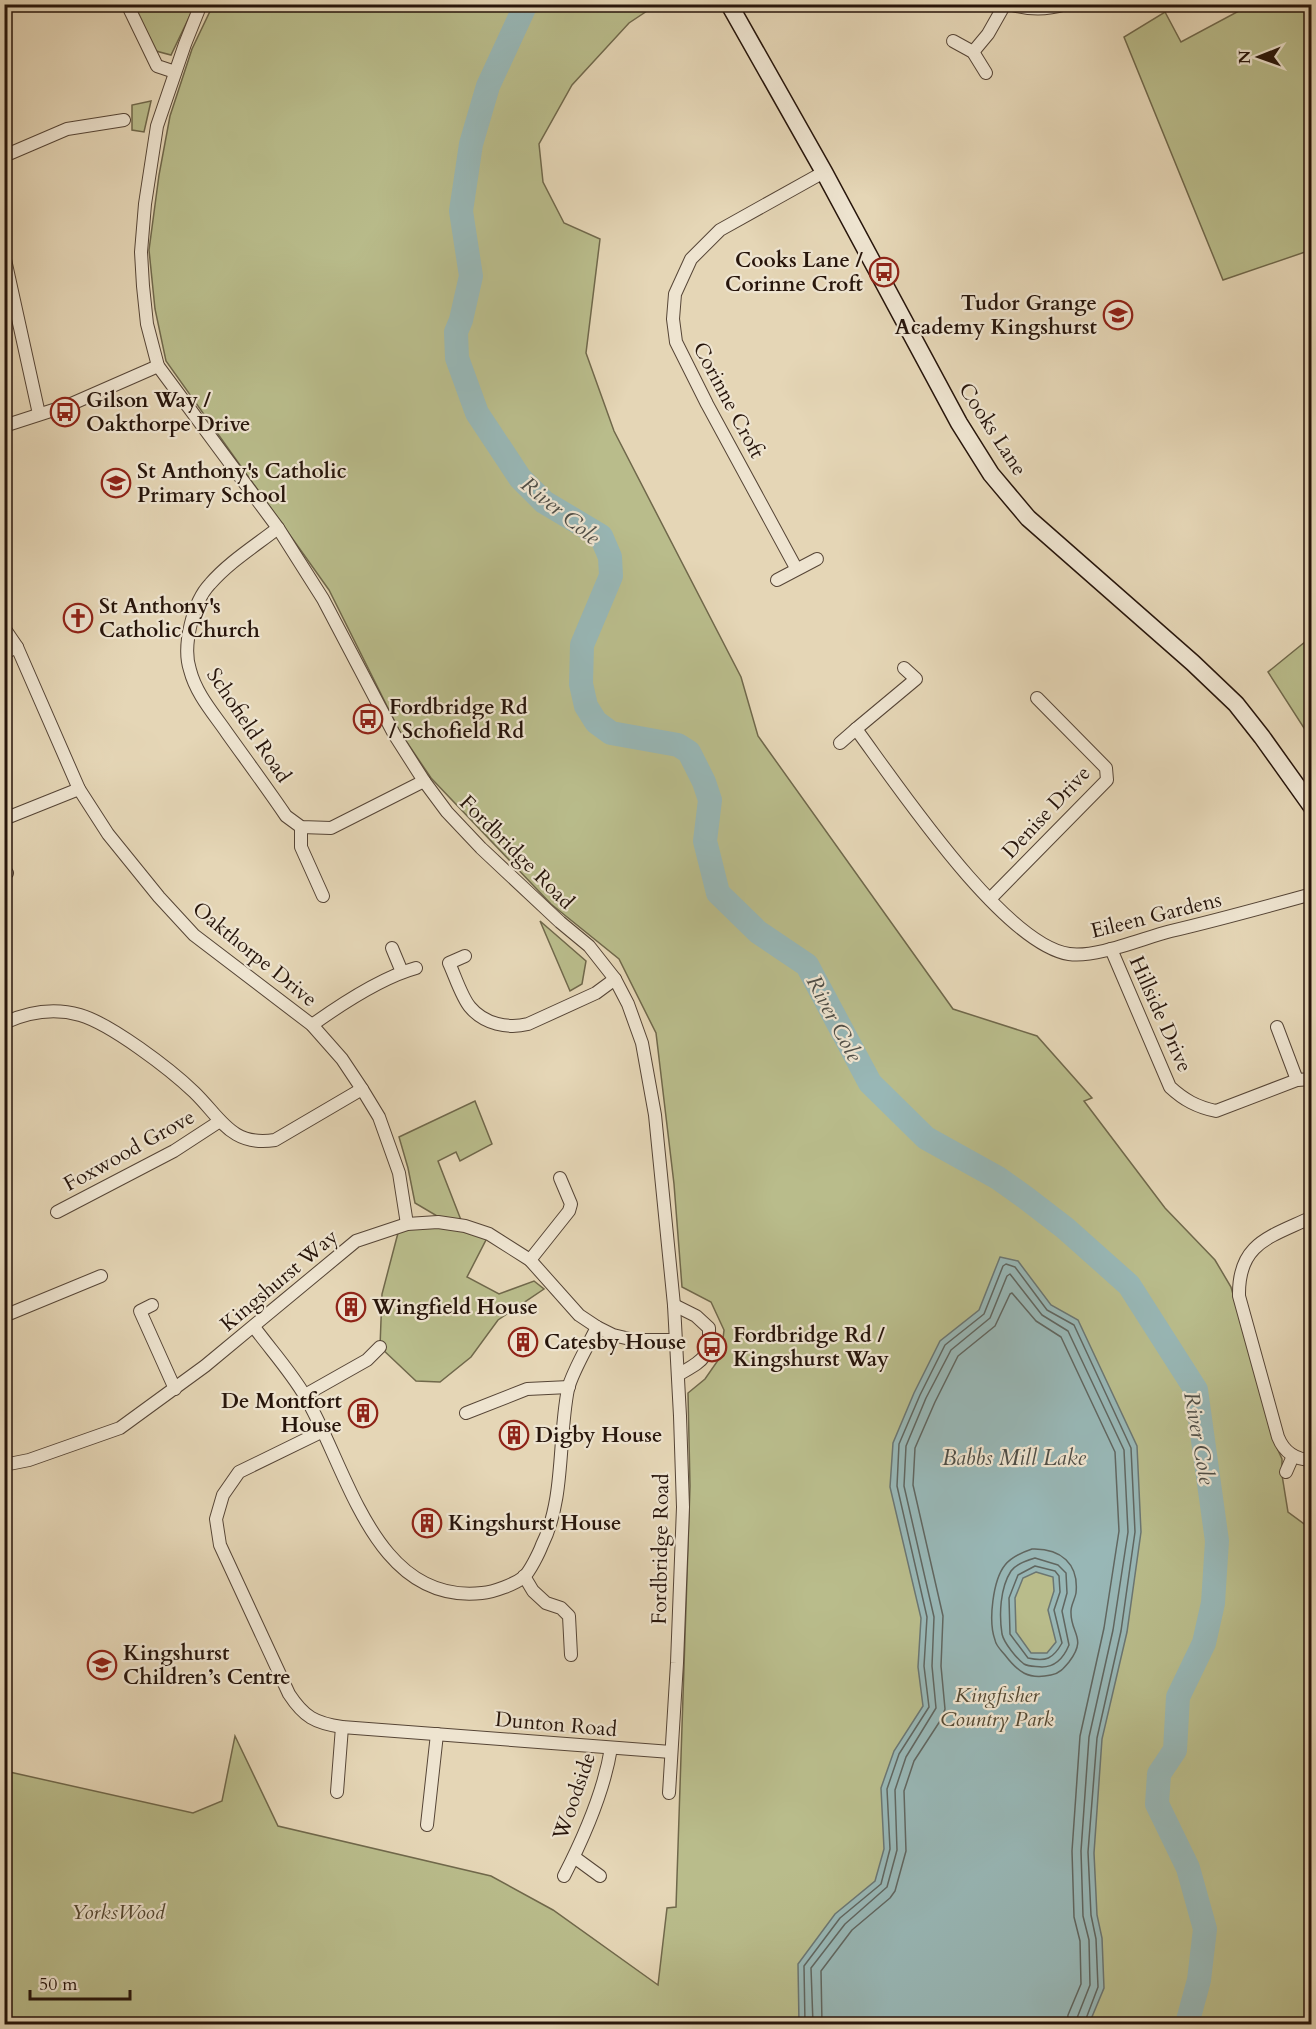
<svg xmlns="http://www.w3.org/2000/svg" width="1316" height="2029" font-family="Cardo,serif">
<style>
.green{fill:#b9bc8b;stroke:#70684b;stroke-width:1.5}
.water{fill:#98b7b6;stroke:#6b7672;stroke-width:1.5;fill-rule:evenodd}
.lines{fill:none;stroke-linecap:round;stroke-linejoin:round}
.shore{stroke:#606660;stroke-width:1.5}
.river{stroke:#98b7b6;stroke-width:24}
.street-casing{stroke:#564536;stroke-width:14}
.secondary-casing{stroke:#27150b;stroke-width:19}
.street{stroke:#eee4d0;stroke-width:12}
.secondary{stroke:#eee4d0;stroke-width:16}
.labels{text-anchor:middle;stroke-width:4.5;stroke-linejoin:round;paint-order:stroke}
.poi-label{font-size:21px;font-weight:bold;fill:#27150b;stroke:#eee4d0;text-anchor:start}
.street-label{font-size:21px;fill:#27150b;stroke:#eee4d0}
.park-label{font-size:21px;font-style:italic;fill:#534731;stroke:#eee4d0}
.water-label{font-size:22px;font-style:italic;fill:#4f4e47;stroke:#eee4d0}
</style>
<rect width="100%" height="100%" fill="#e5d6b6"/>
<filter id="stains"><feTurbulence type="fractalNoise" baseFrequency=".00333" numOctaves="4"/><feColorMatrix values="0 0 0 0 .2 0 0 0 0 .09 0 0 0 0 .02 0 0 0 .5 -.17"/></filter>
<radialGradient id="worn" r=".72"><stop offset=".6" stop-color="#630" stop-opacity="0"/><stop offset="1" stop-color="#630" stop-opacity=".3"/></radialGradient>
<g class="green">
<polygon points="133,5 195,5 171,55 156,51"/>
<polygon points="213,5 656,5 629,23 572,85 539,144 543,182 564,223 600,239 586,353 614,431 741,677 758,736 953,1009 1037,1036 1092,1098 1084,1101 1165,1208 1215,1260 1231,1287 1273,1439 1282,1459 1282,1475 1288,1512 1311,1529 1311,2024 5,2024 5,1771 193,1813 222,1801 235,1736 278,1826 491,1876 553,1910 658,1985 667,1908 676,1907 690,1486 688,1393 705,1379 721,1356 724,1330 711,1302 682,1287 674,1184 656,1033 619,959 551,904 431,778 400,732 329,590 166,361 155,309 149,250 159,175 170,116 192,49"/>
<polygon points="1250,5 1311,5 1311,250 1223,280 1124,37 1165,12 1181,42"/>
<polygon points="151,101 144,132 132,130 132,105"/>
<polygon points="1311,637 1311,739 1268,672"/>
<polygon points="540,921 586,961 582,984 570,991"/>
<polygon points="475,1101 492,1144 460,1161 456,1152 438,1161 461,1220 437,1216 415,1203 408,1168 399,1137"/>
<polygon points="407,1224 489,1234 467,1277 499,1294 534,1281 544,1289 498,1320 471,1357 440,1382 416,1381 380,1347 382,1294 398,1233"/>
</g>
<path class="water" d="M 1000,1257 L 1018,1261 L 1051,1305 L 1078,1320 L 1137,1446 L 1141,1532 L 1127,1632 L 1102,1739 L 1094,1853 L 1097,1915 L 1102,1938 L 1104,1988 L 1089,2024 L 799,2024 L 798,1964 L 835,1914 L 875,1881 L 884,1849 L 881,1788 L 894,1751 L 923,1706 L 918,1667 L 921,1618 L 890,1487 L 893,1443 L 914,1393 L 940,1341 L 979,1310 ZM 1036,1572 L 1053,1577 L 1054,1591 L 1048,1610 L 1056,1642 L 1047,1653 L 1031,1653 L 1016,1632 L 1015,1598 L 1023,1578 Z"/>
<g class="lines">
<g class="shore">
<path d="M 1032,1549 C 1061,1548 1079,1564 1076,1593 C 1075,1599 1071,1605 1071,1611 C 1070,1634 1088,1637 1069,1662 C 1064,1668 1059,1674 1051,1675 C 1028,1680 1018,1672 1005,1655 C 1001,1650 996,1646 995,1640 C 988,1621 993,1580 1005,1565 C 1011,1557 1023,1552 1032,1549 Z"/>
<path d="M 1035,1558 L 1058,1565 L 1066,1573 L 1067,1593 L 1062,1611 L 1069,1645 C 1064,1657 1056,1667 1042,1667 C 1036,1666 1029,1667 1024,1664 C 1017,1659 1004,1643 1002,1634 C 999,1615 1000,1588 1011,1571 C 1016,1564 1028,1560 1035,1558 Z"/>
<path d="M 1035,1566 L 1055,1571 L 1059,1576 L 1060,1592 L 1054,1610 L 1062,1643 C 1053,1659 1046,1662 1028,1658 L 1010,1634 L 1009,1598 L 1018,1575 Z"/>
<polyline points="805,2024 804,1966 840,1918 881,1884 890,1849 887,1789 899,1754 929,1707 924,1666 927,1617 897,1486 899,1444 920,1395 945,1345 984,1314 1003,1266 1006,1264 1015,1267 1047,1310 1074,1325 1131,1448 1135,1532 1121,1631 1097,1738 1088,1852 1091,1915 1096,1939 1098,1987 1084,2024"/>
<polyline points="813,2024 811,1968 845,1924 887,1887 897,1850 895,1790 906,1757 936,1708 932,1666 934,1617 904,1486 906,1446 926,1398 951,1350 990,1318 1007,1276 1010,1274 1042,1315 1068,1331 1124,1450 1128,1532 1113,1630 1089,1737 1081,1851 1083,1916 1089,1940 1090,1985 1077,2018 1076,2024"/>
<polyline points="822,2024 821,1971 852,1930 890,1898 895,1891 906,1851 904,1791 914,1761 942,1718 945,1709 941,1666 943,1616 913,1485 915,1448 935,1402 958,1356 995,1326 1010,1294 1012,1293 1036,1321 1061,1337 1115,1452 1119,1531 1104,1628 1080,1736 1072,1851 1074,1917 1080,1941 1081,1984 1068,2015 1067,2024"/>
</g>
<polyline class="river" points="526,4 488,86 471,144 461,211 471,276 461,320 456,332 457,358 477,413 520,478 544,502 601,536 610,557 611,576 582,645 581,684 586,706 596,722 611,733 678,745 689,752 704,782 710,800 705,841 718,893 758,932 807,965 870,1083 926,1138 998,1178 1026,1198 1065,1228 1129,1285 1196,1390 1217,1541 1213,1603 1204,1643 1178,1697 1175,1750 1159,1774 1157,1804 1188,1868 1205,1929 1199,1980 1187,2024"/>
<g class="street-casing">
<g id="street">
<polyline points="127,4 157,66 175,72"/>
<polyline points="201,4 185,44 157,126 145,204 141,252 143,286 147,324 158,366 278,528 323,599 394,734 424,781 447,812 481,848 560,922 589,946 615,979 628,1004 642,1043 655,1115 674,1305 680,1416 683,1507 677,1663 669,1793"/>
<path d="M 1009,4 C 1030,10 1046,10 1066,4"/>
<polyline points="953,41 973,52 986,73"/>
<polyline points="973,52 988,34 1005,4"/>
<polyline points="4,156 67,129 124,120"/>
<polyline points="4,255 39,414"/>
<polyline points="4,426 69,405 158,366"/>
<path d="M 278,528 C 255,546 229,562 210,584 C 193,602 182,646 190,670 C 196,694 214,714 227,733 C 247,761 267,788 286,816 L 301,827 L 331,828 L 424,781"/>
<polyline points="796,568 707,404 676,342 673,319 675,294 691,259 720,230 824,172"/>
<polyline points="777,580 817,559"/>
<polyline points="4,628 17,647 79,789 108,834 159,897 194,935 312,1025 342,1059 362,1089 379,1117 399,1173 407,1224"/>
<polyline points="4,653 17,647"/>
<path d="M 904,668 L 916,679 L 856,729 C 896,783 1003,944 1069,954 C 1097,958 1143,938 1171,931 C 1218,920 1265,907 1312,894"/>
<polyline points="840,743 856,729"/>
<polyline points="4,819 79,789"/>
<polyline points="301,827 301,847 323,896"/>
<polyline points="4,874 7,873"/>
<polyline points="990,899 1107,780 1106,768 1037,698"/>
<polyline points="392,948 402,972"/>
<path d="M 1111,949 L 1170,1087 C 1184,1100 1197,1107 1216,1111 L 1297,1080 L 1312,1079"/>
<path d="M 465,956 L 449,963 C 455,976 462,998 470,1007 C 484,1024 508,1029 528,1024 L 596,993 L 615,979"/>
<path d="M 4,1023 C 28,1012 55,1008 80,1015 C 111,1024 170,1069 194,1092 C 221,1118 231,1147 275,1140 L 362,1089"/>
<path d="M 312,1025 C 340,1005 383,977 416,968"/>
<polyline points="1277,1027 1297,1080"/>
<polyline points="57,1212 174,1151 220,1121"/>
<path d="M 1312,1217 C 1271,1237 1238,1242 1239,1296 L 1278,1437 C 1284,1452 1295,1460 1312,1460"/>
<polyline points="530,1260 569,1211 571,1204 560,1178"/>
<polyline points="152,1305 140,1311 175,1389"/>
<path d="M 674,1305 L 696,1316 L 709,1328 C 710,1359 703,1360 678,1375"/>
<polyline points="4,1316 101,1276"/>
<path d="M 254,1327 C 271,1350 291,1372 305,1396 C 348,1469 374,1605 482,1593 C 494,1592 515,1584 524,1577 C 530,1571 539,1553 542,1545 C 565,1499 558,1439 568,1389 C 572,1372 589,1344 597,1327"/>
<polyline points="305,1395 367,1360 380,1347"/>
<polyline points="466,1413 527,1389 569,1387"/>
<path d="M 323,1431 L 239,1472 L 223,1495 L 216,1519 L 220,1545 L 289,1694 C 304,1717 315,1723 342,1727 L 671,1752"/>
<polyline points="4,1465 29,1460 120,1428 205,1366 356,1241 407,1224 438,1222 465,1226 489,1234 530,1260 579,1315 597,1327 613,1335 634,1340 676,1340"/>
<polyline points="1286,1472 1293,1456"/>
<polyline points="524,1576 533,1591 546,1603 561,1608 569,1616 571,1655"/>
<polyline points="337,1792 342,1727"/>
<polyline points="427,1825 437,1734"/>
<polyline points="574,1857 600,1876"/>
<path d="M 564,1876 C 584,1837 604,1792 611,1748"/>
</g>
</g>
<g class="secondary-casing">
<polyline id="secondary" points="729,4 824,172 959,423 991,474 1028,518 1193,663 1236,704 1262,737 1312,807"/>
</g>
<use href="#street" class="street"/>
<use href="#secondary" class="secondary"/>
</g>
<defs>
<g id="bus-ring" transform="scale(1.5)"><circle r="9.5" fill="#eee4d0" stroke="#8f2418" stroke-width="1.5"/><path d="M-5-6H5V4H4V6H2V4H-2V6H-4V4H-5ZM-3.5-4V0h7V-4ZM-3.5 1.2v1.5H-2V1.2ZM2 1.2v1.5H3.5V1.2Z" fill="#8f2418"/></g>
<g id="school-ring" transform="scale(1.5)"><circle r="9.5" fill="#eee4d0" stroke="#8f2418" stroke-width="1.5"/><path d="M0-5L7-2L0 1L-7-2ZM-4 1L0 2.5L4 1V4Q0 6-4 4Z" fill="#8f2418"/></g>
<g id="church-ring" transform="scale(1.5)"><circle r="9.5" fill="#eee4d0" stroke="#8f2418" stroke-width="1.5"/><path d="M-1.2-6h2.4v3.5h3.3v2.4h-3.3V6h-2.4V-.1h-3.3v-2.4h3.3Z" fill="#8f2418"/></g>
<g id="building-ring" transform="scale(1.5)"><circle r="9.5" fill="#eee4d0" stroke="#8f2418" stroke-width="1.5"/><path d="M-4-6H4V6H1V3H-1V6H-4ZM-2.5-4.3h1.7v1.8h-1.7ZM.8-4.3h1.7v1.8H.8ZM-2.5-1h1.7V.8h-1.7ZM.8-1h1.7V.8H.8Z" fill="#8f2418"/></g>
</defs>
<g fill-rule="evenodd">
<use href="#bus-ring" x="884" y="272"/>
<use href="#school-ring" x="1118" y="315"/>
<use href="#bus-ring" x="65" y="412"/>
<use href="#school-ring" x="116" y="483"/>
<use href="#church-ring" x="78" y="618"/>
<use href="#bus-ring" x="368" y="719"/>
<use href="#building-ring" x="351" y="1307"/>
<use href="#building-ring" x="523" y="1342"/>
<use href="#bus-ring" x="712" y="1347"/>
<use href="#building-ring" x="363" y="1413"/>
<use href="#building-ring" x="514" y="1435"/>
<use href="#building-ring" x="427" y="1523"/>
<use href="#school-ring" x="102" y="1665"/>
</g>
<g class="labels">
<g class="poi-label">
<text x="863" y="267" text-anchor="end">Cooks Lane /<tspan x="863" dy="24">Corinne Croft</tspan></text>
<text x="1097" y="310" text-anchor="end">Tudor Grange<tspan x="1097" dy="24">Academy Kingshurst</tspan></text>
<text x="86" y="407">Gilson Way /<tspan x="86" dy="24">Oakthorpe Drive</tspan></text>
<text x="137" y="478">St Anthony's Catholic<tspan x="137" dy="24">Primary School</tspan></text>
<text x="99" y="613">St Anthony's<tspan x="99" dy="24">Catholic Church</tspan></text>
<text x="389" y="714">Fordbridge Rd<tspan x="389" dy="24">/ Schofield Rd</tspan></text>
<text x="372" y="1314">Wingfield House</text>
<text x="733" y="1342">Fordbridge Rd /<tspan x="733" dy="24">Kingshurst Way</tspan></text>
<text x="544" y="1349">Catesby House</text>
<text x="342" y="1408" text-anchor="end">De Montfort<tspan x="342" dy="24">House</tspan></text>
<text x="535" y="1442">Digby House</text>
<text x="448" y="1530">Kingshurst House</text>
<text x="123" y="1660">Kingshurst<tspan x="123" dy="24">Children’s Centre</tspan></text>
</g>
<g class="street-label">
<text transform="translate(729 400) rotate(62)" y="7">Corinne Croft</text>
<text transform="translate(993 429) rotate(57)" y="7">Cooks Lane</text>
<text transform="translate(249 725) rotate(56)" y="7">Schofield Road</text>
<text transform="translate(1046 812) rotate(-47)" y="7">Denise Drive</text>
<text transform="translate(517 852) rotate(45)" y="7">Fordbridge Road</text>
<text transform="translate(1156 915) rotate(-14)" y="7">Eileen Gardens</text>
<text transform="translate(255 954) rotate(39)" y="7">Oakthorpe Drive</text>
<text transform="translate(1161 1014) rotate(66)" y="7">Hillside Drive</text>
<text transform="translate(129 1150) rotate(-29)" y="7">Foxwood Grove</text>
<text transform="translate(279 1280) rotate(-40)" y="7">Kingshurst Way</text>
<text transform="translate(660 1549) rotate(-89)" y="7">Fordbridge Road</text>
<text transform="translate(556 1724) rotate(5)" y="7">Dunton Road</text>
<text transform="translate(574 1796) rotate(-71)" y="7">Woodside</text>
</g>
<g class="park-label">
<text x="997" y="1702">Kingfisher<tspan x="997" dy="24">Country Park</tspan></text>
<text x="118" y="1919">YorksWood</text>
</g>
<g class="water-label">
<text transform="translate(561 510) rotate(39)" y="8">River Cole</text>
<text transform="translate(835 1018) rotate(62)" y="8">River Cole</text>
<text transform="translate(1200 1438) rotate(80)" y="8">River Cole</text>
<text x="1014" y="1465">Babbs Mill Lake</text>
</g>
</g>
<rect width="1316" height="2029" fill="none" stroke="#e5d6b6" stroke-width="24"/>
<rect x="6" y="6" width="1304" height="2017" fill="none" stroke="#27150b" stroke-width="3"/>
<rect x="12" y="12" width="1292" height="2005" fill="none" stroke="#27150b" stroke-width="1.5"/>
<g transform="translate(1259 57) rotate(269)" stroke="#eee4d0" stroke-width="4.5" paint-order="stroke">
<path d="M0-4.5L10 22L0 15L-10 22Z" fill="#27150b"/>
<text y="-9" font-size="16" font-weight="bold" text-anchor="middle" fill="#27150b">N</text>
</g>
<path d="M30 1990v9h100v-9" fill="none" stroke="#27150b" stroke-width="3"/>
<text x="39" y="1990" font-size="18" fill="#27150b" stroke="#eee4d0" stroke-width="4.5" paint-order="stroke">50 m</text>
<rect width="100%" height="100%" filter="url(#stains)"/>
<rect width="100%" height="100%" fill="url(#worn)"/>
</svg>
